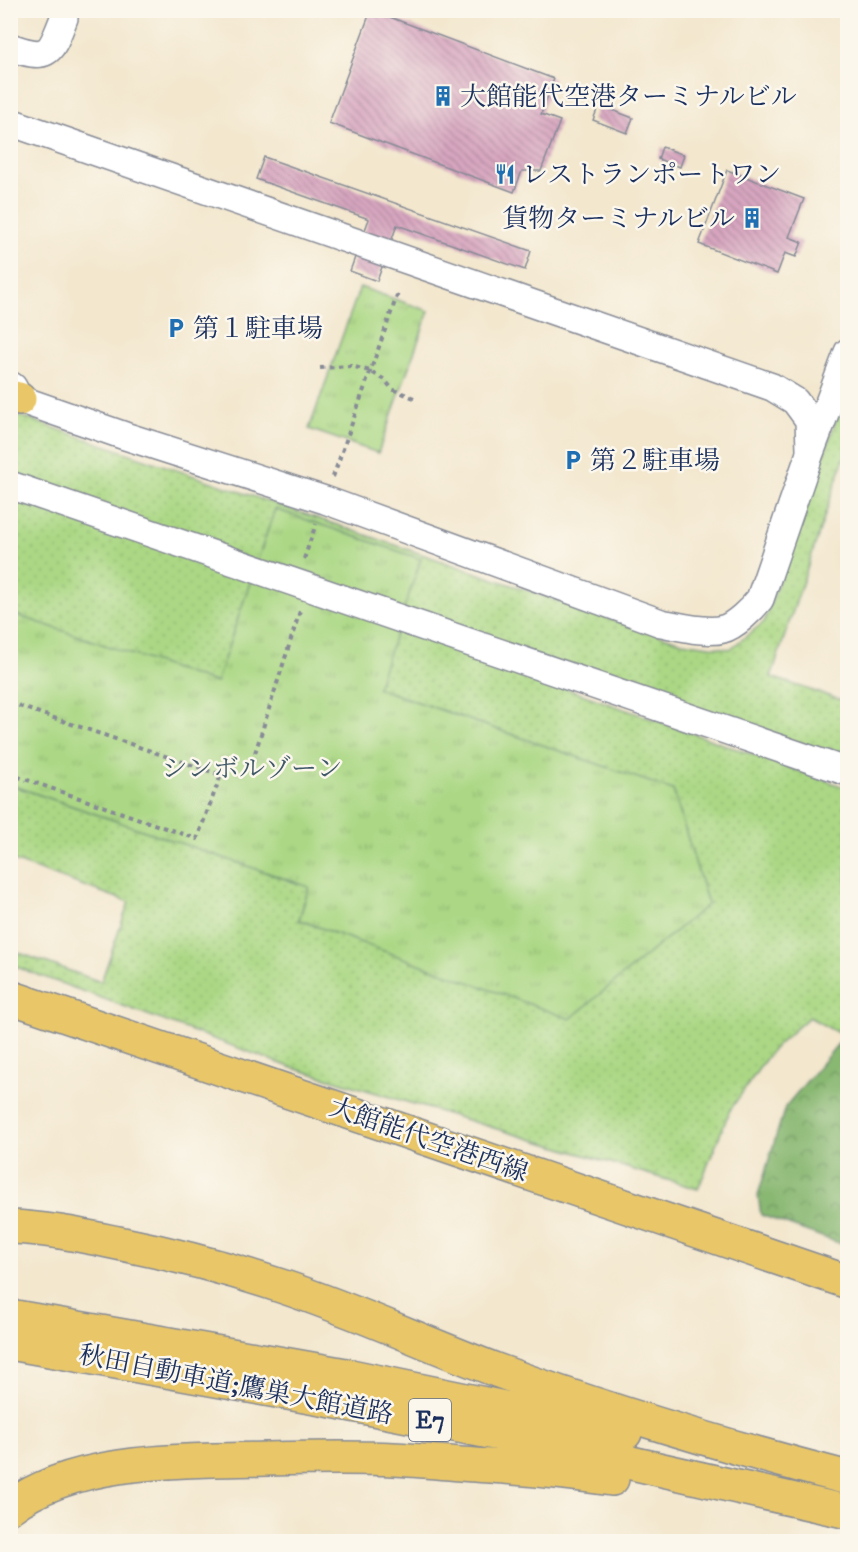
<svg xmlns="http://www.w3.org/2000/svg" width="858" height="1552" font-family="'IM FELL DW Pica','Noto Serif JP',serif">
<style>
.grass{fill:url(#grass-dots);stroke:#648472;stroke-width:1.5}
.forest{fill:url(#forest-crowns);stroke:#527468;stroke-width:1.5}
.park{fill:url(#park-tufts);stroke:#648472;stroke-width:1.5}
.building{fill:url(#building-back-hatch)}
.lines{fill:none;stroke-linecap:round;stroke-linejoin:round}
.minor-casing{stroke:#878b96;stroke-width:30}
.major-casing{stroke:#878b96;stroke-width:36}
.highway-casing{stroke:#878b96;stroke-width:36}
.path{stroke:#878b96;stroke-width:4;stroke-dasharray:4.5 4.5;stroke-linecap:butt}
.minor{stroke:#fff;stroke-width:27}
.major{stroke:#e9c769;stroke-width:33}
.highway{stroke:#e9c769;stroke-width:33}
.labels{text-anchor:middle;stroke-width:5;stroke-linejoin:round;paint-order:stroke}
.shield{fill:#fbf7ec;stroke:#5e6b89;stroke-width:1.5}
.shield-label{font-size:24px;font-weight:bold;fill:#1b2f5e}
.poi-label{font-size:26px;fill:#1b2f5e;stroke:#fbf7ec;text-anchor:start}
.park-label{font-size:26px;fill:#3f5968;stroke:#fbf7ec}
.street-label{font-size:26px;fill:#1b2f5e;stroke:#fbf7ec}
</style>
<defs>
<pattern id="grass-dots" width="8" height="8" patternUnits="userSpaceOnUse" patternTransform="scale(1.5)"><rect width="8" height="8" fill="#acd885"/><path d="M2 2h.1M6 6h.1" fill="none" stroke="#93ba75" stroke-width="1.8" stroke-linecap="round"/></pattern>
<pattern id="forest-crowns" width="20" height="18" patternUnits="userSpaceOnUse" patternTransform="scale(1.5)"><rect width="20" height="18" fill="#89b872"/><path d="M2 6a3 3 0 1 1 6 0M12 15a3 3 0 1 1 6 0" fill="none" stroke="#6f9661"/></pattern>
<pattern id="park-tufts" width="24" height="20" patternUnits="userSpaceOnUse" patternTransform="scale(1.5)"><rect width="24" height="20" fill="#acd885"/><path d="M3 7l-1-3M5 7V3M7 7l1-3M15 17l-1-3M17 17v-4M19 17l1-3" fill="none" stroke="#93ba75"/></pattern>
<pattern id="building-back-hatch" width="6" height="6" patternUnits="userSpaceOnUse" patternTransform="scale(1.5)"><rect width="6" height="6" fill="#d8a6c0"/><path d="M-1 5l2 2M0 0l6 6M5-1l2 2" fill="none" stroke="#ae889f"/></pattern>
</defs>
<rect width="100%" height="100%" fill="#fbf7ec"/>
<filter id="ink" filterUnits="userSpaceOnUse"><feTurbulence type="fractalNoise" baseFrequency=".0167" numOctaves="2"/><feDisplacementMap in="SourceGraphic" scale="12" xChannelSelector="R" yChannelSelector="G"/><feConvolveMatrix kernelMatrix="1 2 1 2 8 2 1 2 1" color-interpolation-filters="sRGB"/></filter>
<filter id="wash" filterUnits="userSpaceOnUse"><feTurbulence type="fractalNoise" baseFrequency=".008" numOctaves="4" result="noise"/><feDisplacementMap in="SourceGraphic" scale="24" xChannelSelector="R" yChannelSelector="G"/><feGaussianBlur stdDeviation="1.35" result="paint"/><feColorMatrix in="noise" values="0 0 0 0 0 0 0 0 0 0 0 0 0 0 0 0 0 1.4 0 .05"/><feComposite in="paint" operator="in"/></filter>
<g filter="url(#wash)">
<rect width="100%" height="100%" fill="#f3e7ce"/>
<g class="grass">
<polygon points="847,390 847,449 771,677 847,702 847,761 11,479 11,413 622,623 682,642 730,649 764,622"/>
<polygon points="11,492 847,788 847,1023 840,1034 809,1017 772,1050 730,1110 698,1189 290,1067 11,965 11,950 101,982 129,902 11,860 11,785 309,887 299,920 708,904 672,790 377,688 361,736 11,663"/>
</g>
<polygon class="forest" points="847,1033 847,1246 761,1215 758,1195 785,1107"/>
<g class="park">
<polygon points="360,287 429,311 378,453 309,429"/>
<polygon points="275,509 421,559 377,688 673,790 708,904 570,1019 299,920 309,887 11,785 11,613 216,683"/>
</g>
<g id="blocks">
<g class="building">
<polygon points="371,10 554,79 541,114 560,121 541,171 522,171 514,192 329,123"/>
<polygon points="599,105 633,118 627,133 593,120"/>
<polygon points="662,147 684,155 680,167 658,159"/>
<polygon points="264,157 531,251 525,270 397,225 377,281 350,271 369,219 256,179"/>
<polygon points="727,170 804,199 789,237 802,242 796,257 785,253 777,274 699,244"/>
</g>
</g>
</g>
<g filter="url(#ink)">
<use href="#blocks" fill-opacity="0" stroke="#878b96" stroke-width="1.5"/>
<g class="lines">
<g class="minor-casing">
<g id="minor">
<path d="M 10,47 C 50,61 50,53 64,18"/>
<polyline points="10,122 772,387 795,401 809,420 810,449"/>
<path d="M 10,385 L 13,387 L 19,399 L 125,436 L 325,500 L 661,623 C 678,626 706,634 723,629 C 735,626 752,609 760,599 L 810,453 L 848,352"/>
<polyline points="10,485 848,772"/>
</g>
</g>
<g class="major-casing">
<g id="major">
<polyline points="10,397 19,399"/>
<polyline points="10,997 848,1282"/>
</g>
</g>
<g class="highway-casing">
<g id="highway">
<path d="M 10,1227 C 46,1228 83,1236 118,1243 C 173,1254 227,1268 281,1286 C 354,1310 424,1343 496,1370 C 611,1412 729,1447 848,1478"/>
<polyline points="10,1316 346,1375 625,1433"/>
<polyline points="10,1343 327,1400 530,1440 848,1512"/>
<path d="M 10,1507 C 76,1457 187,1461 267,1459 C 309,1458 352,1457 394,1459 C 426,1461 458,1464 490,1466 C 531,1469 572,1473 612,1479"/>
</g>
</g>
<g class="path">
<polyline points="320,368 351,366 370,371 385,380 392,389 414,398"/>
<polyline points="333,477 398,293"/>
<polyline points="304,559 316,524"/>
<polyline points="10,703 221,775 197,839 10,774"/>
<polyline points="255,753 300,611"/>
</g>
<use href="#minor" class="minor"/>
<use href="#major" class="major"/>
<use href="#highway" class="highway"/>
</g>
</g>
<defs>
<g id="building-bare" transform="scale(1.62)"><path d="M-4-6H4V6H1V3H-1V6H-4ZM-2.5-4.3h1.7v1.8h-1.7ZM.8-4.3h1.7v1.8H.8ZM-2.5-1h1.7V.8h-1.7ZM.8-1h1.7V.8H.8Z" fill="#1f6fb2" stroke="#fbf7ec" stroke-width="2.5" paint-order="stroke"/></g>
<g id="restaurant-bare" transform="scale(1.62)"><path d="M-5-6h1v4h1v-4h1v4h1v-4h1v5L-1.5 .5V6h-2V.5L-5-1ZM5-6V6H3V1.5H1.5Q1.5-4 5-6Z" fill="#1f6fb2" stroke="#fbf7ec" stroke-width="2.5" paint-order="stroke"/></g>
<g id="parking-bare" transform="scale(1.62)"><path d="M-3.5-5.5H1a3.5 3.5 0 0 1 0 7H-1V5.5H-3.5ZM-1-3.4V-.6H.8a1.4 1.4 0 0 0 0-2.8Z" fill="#1f6fb2" stroke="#fbf7ec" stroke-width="2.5" paint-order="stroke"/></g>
</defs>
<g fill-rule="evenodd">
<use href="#building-bare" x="443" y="96"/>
<use href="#restaurant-bare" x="505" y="174"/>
<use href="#building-bare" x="752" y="218"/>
<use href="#parking-bare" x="176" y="328"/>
<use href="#parking-bare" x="573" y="460"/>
</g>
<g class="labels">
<rect class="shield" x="409" y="1399" width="42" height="42" rx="4.5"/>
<g class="shield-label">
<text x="430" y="1428">E7</text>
</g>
<g class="poi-label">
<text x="460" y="105">大館能代空港ターミナルビル</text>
<text x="522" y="183">レストランポートワン</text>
<text x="735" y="227" text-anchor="end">貨物ターミナルビル</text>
<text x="193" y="337">第１駐車場</text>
<text x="590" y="469">第２駐車場</text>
</g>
<g class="park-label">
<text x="252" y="777">シンボルゾーン</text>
</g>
<g class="street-label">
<text transform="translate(429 1139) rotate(19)" y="9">大館能代空港西線</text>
<text transform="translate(236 1384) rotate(11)" y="9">秋田自動車道;鷹巣大館道路</text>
</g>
</g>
<rect width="858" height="1552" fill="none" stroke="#fbf7ec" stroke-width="36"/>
</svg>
